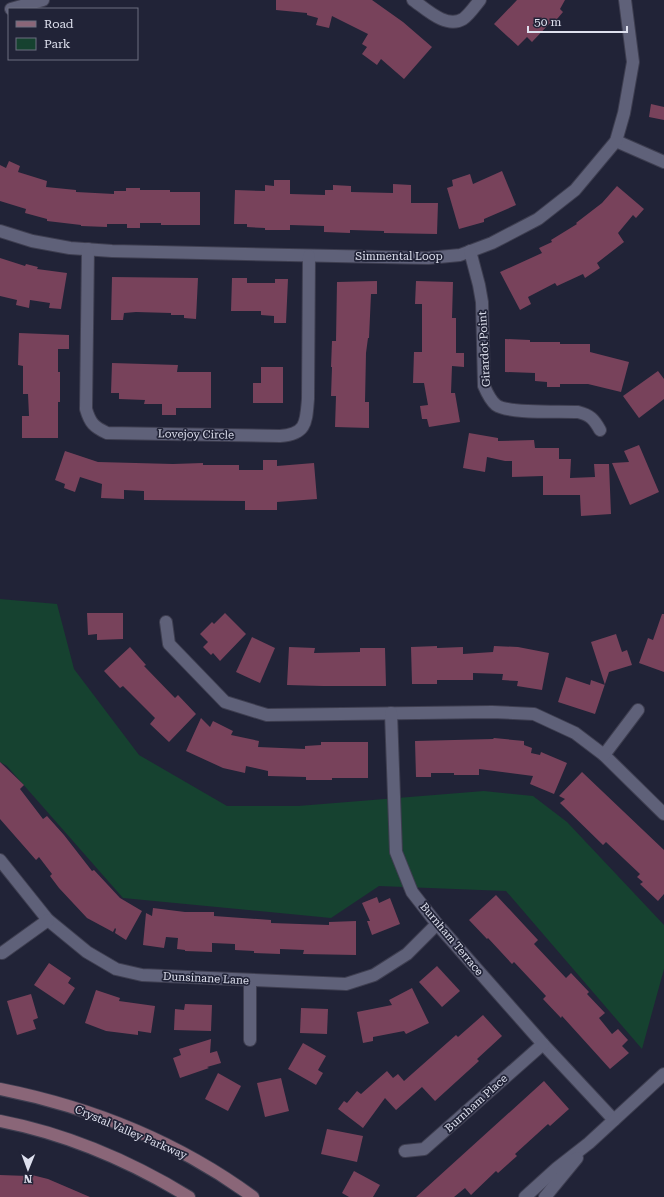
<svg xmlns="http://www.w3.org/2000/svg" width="664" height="1197" font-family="'Roboto Serif',serif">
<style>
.green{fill:#164230}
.building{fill:#78425b}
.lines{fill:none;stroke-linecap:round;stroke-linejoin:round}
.street-casing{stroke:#3e3e50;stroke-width:14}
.secondary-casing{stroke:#3e3e50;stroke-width:14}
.street{stroke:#5f6179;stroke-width:12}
.secondary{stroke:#8a6678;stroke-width:12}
.labels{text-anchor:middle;stroke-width:3.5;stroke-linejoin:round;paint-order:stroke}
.street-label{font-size:11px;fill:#dee0ee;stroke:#212337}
</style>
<rect width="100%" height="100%" fill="#212337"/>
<polygon class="green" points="0,599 57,604 74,669 139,755 227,806 298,806 484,791 533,796 567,822 664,925 664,969 642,1049 506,891 379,886 331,918 123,898 7,766 0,762"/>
<g class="building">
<polygon points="276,0 372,0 403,22 432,47 404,79 381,59 377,65 362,54 367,47 362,44 368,34 332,16 329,28 316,25 318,18 307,15 307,13 276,10"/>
<polygon points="517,0 565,0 560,9 563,12 552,25 550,23 532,42 527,37 518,46 494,24"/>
<polygon points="651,104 664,107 664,120 649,117"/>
<polygon points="9,161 20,166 18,172 47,181 46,187 76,190 76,192 114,194 114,191 126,191 126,188 140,188 140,190 170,190 170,192 200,192 200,225 161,225 161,223 140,223 140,228 127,228 127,224 107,224 107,227 81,226 81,225 47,221 47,219 25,213 26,209 0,201 0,165 6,168"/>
<polygon points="502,171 516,205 484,219 484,222 459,229 447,188 453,186 452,180 470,174 473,184"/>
<polygon points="274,180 290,180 290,194 325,195 325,190 333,190 333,185 351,186 351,192 393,193 393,184 411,185 411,203 438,203 437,234 384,233 384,231 350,230 350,233 324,232 324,226 290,225 290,230 265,230 265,228 247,227 247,224 234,224 235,190 265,191 265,185 274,186"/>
<polygon points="617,186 644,209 636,218 633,215 618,233 624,242 597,263 600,268 585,278 583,274 557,286 555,283 528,297 531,304 520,310 500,272 542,253 539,248 552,242 551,240 577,224 576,223 602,203"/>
<polygon points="0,258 25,266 26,264 38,267 37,269 67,273 61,309 49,308 50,303 30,300 29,308 16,305 17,300 0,296"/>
<polygon points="112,277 198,278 196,319 184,318 184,315 171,315 171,313 136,312 124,313 123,320 111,320"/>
<polygon points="232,278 247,278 247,283 275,283 275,279 288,279 286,323 274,323 274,316 261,315 261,311 231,311"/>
<polygon points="377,281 377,294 371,294 369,338 368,338 366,353 365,402 369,402 369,428 335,427 336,396 331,396 332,367 331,367 332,341 336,341 337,282"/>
<polygon points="416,281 453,282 452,318 456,318 456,353 464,353 464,367 452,366 451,393 455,393 460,422 429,427 427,419 422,419 420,406 428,405 424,383 413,383 414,352 422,352 422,304 415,304"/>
<polygon points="19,333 69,335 69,349 58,349 58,372 60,372 60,402 58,402 58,438 22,438 22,416 29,416 28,394 23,394 23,366 18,365"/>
<polygon points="505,339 530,340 530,342 560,342 560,344 590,344 590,352 629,362 621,392 588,384 560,384 560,387 547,387 547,382 535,381 535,373 505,372"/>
<polygon points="112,363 178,365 177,372 211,372 211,408 176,408 176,415 162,415 162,404 144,404 145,400 119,399 119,393 111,393"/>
<polygon points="261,367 283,367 283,403 253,403 253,383 261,383"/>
<polygon points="658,371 664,379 664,399 639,418 623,396"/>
<polygon points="469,433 498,438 498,441 534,440 535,448 559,448 559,459 571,459 570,478 595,477 594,464 609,464 611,514 581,516 580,495 543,495 543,476 512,477 512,461 505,461 487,457 485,472 463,468"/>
<polygon points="639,445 659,492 630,505 612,463 629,462 624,451"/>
<polygon points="65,451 98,462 173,464 203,463 203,465 239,465 239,470 263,470 263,460 277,460 277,466 314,463 317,499 277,502 277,510 245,510 245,501 144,500 144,491 124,490 124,499 101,498 102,484 80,477 75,492 64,488 65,484 55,480"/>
<polygon points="87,613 123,613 123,639 97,640 97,634 88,635"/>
<polygon points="225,613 246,634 220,661 213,653 211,655 203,647 208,642 200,634 212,622 214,624"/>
<polygon points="662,614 664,614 664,672 639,663 648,638 653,640"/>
<polygon points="616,634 622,652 627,650 632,665 609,672 595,714 558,702 566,677 590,685 591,680 605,685 591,642"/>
<polygon points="252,637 275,648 260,683 236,672"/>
<polygon points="437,646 437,648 463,647 463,654 493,652 494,646 518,647 549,653 542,690 517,686 518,681 502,680 503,674 473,673 473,680 437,680 437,684 412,684 411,647"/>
<polygon points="130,647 146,665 144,666 175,698 178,695 196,714 169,742 150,724 155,718 123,686 120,688 104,671"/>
<polygon points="289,647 315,648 314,653 360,652 360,648 385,648 386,686 323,686 287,685"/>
<polygon points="201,718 210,727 213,721 233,731 231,735 259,741 258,747 305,749 305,746 321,745 321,742 368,742 368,778 332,778 332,780 306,780 306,777 268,776 268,771 246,766 245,773 223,768 186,751"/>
<polygon points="494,738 524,741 524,745 532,748 531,753 540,755 541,752 567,763 554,794 530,784 533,776 479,769 479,775 454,775 454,773 431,773 431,777 416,777 415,741 493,739"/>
<polygon points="0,762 24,785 20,789 43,819 47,816 64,835 92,871 94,870 120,898 142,911 126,940 115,933 116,929 115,928 113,932 87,918 59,888 50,876 52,874 39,857 36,860 0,819"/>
<polygon points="582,772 664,850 664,894 658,901 640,884 643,882 637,877 640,874 606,842 603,845 560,803 565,799 559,796"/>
<polygon points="496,895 538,940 534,944 566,978 571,973 589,992 587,994 605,1013 599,1018 612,1034 618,1029 628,1040 622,1046 629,1053 610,1069 562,1016 561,1018 543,999 546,996 514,962 512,964 488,938 487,939 469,920"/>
<polygon points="377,897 379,903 390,898 400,924 372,935 367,921 370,921 362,903"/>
<polygon points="153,908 185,912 214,912 214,916 271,920 271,923 329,925 329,922 356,921 356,955 303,954 304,950 280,949 280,954 254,953 254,951 235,950 235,944 212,943 212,952 185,951 185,950 177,949 178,938 166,937 164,948 143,945 146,913 152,916"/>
<polygon points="49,963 71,978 68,983 75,988 64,1005 34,985"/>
<polygon points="437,966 460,991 442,1007 419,982"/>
<polygon points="412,988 429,1023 406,1034 404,1031 373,1037 373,1041 363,1043 357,1012 392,1005 389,1000"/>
<polygon points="96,990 120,998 119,1001 155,1006 151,1033 138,1031 138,1035 106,1031 85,1023"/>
<polygon points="31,994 38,1018 33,1020 36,1029 17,1035 7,1001"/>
<polygon points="185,1004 212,1005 211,1031 174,1030 175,1009 184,1010"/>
<polygon points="301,1008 328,1009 327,1034 300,1033"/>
<polygon points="483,1015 502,1036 477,1059 479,1061 435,1101 422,1087 396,1110 385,1098 363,1128 338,1109 344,1101 347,1103 357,1091 361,1094 387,1071 393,1078 398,1074 404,1081 456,1035 458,1037"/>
<polygon points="211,1039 210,1053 217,1051 221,1063 207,1067 209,1068 180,1078 173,1058 181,1055 179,1049"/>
<polygon points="303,1043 326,1056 318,1070 323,1073 316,1085 288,1069"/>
<polygon points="218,1073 241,1086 228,1111 205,1099"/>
<polygon points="281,1078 289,1111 265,1117 257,1083"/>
<polygon points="544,1081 569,1109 550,1126 548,1124 515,1154 517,1156 498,1173 496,1171 471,1195 465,1188 454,1197 416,1197"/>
<polygon points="327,1129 363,1136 357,1162 321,1154"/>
<polygon points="354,1171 380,1185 373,1197 349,1197 342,1193"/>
<polygon points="28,1174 48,1179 90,1197 0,1197 0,1175 28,1176"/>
</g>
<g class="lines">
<g class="street-casing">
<g id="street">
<path d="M 413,0 C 426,9 446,29 463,19 C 469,15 475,6 480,0"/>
<polyline points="11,9 43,0"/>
<polyline points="616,141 664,162"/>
<polyline points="0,231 32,241 70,248 112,251 428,258 460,255 492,243 538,219 575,190 616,141 624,113 633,62 625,0"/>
<path d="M 88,249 L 86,409 C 90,423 94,427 107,433 L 280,436 C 307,434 306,422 308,399 L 309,256"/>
<path d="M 470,251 L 479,285 L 482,302 L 484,386 C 487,393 490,400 496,405 C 508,414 560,411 578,412 C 590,415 594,419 600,430"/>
<polyline points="166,622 169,644 225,702 267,715 492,712 534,714 575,733 604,755 664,814"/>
<polyline points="391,713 396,852 412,892 437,924 543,1044 614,1120"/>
<polyline points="604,755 638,710"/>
<polyline points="0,860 48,920 87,952 116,969 142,975 346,984 374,975 407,954 437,924"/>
<polyline points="2,953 48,920"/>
<polyline points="250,980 250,1040"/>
<polyline points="405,1151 424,1149 543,1044"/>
<polyline points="525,1197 557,1168 589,1143 664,1074"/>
<polyline points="545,1197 577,1158"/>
</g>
</g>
<g class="secondary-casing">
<g id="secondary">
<path d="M 0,1089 C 90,1107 178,1142 253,1197"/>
<path d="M 0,1121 C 67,1134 130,1161 189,1197"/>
</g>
</g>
<use href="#street" class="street"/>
<use href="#secondary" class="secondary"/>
</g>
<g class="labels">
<g class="street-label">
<text x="399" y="260">Simmental Loop</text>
<text transform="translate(484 349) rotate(-93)" y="4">Girardot Point</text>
<text transform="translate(196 434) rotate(1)" y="4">Lovejoy Circle</text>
<text transform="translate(452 939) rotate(50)" y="4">Burnham Terrace</text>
<text transform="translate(206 978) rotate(3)" y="4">Dunsinane Lane</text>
<text transform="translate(476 1103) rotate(-42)" y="4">Burnham Place</text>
<text transform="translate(131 1132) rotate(23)" y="4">Crystal Valley Parkway</text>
</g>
</g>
<rect x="8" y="8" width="130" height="52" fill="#212337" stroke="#6d6f80"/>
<rect x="16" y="21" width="20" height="6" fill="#8a6678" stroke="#6d6f80"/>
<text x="44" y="28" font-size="12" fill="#dee0ee">Road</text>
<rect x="16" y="38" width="20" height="12" fill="#164230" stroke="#6d6f80"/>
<text x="44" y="48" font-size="12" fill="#dee0ee">Park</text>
<g transform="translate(28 1169) rotate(181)" stroke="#212337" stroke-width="3" paint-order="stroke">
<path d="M0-3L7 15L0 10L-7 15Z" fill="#dee0ee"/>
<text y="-6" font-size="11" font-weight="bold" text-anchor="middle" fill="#dee0ee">N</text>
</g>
<path d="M528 26v6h99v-6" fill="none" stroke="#dee0ee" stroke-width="2"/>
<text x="534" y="26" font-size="12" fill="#dee0ee" stroke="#212337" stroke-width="3" paint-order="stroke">50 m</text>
</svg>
